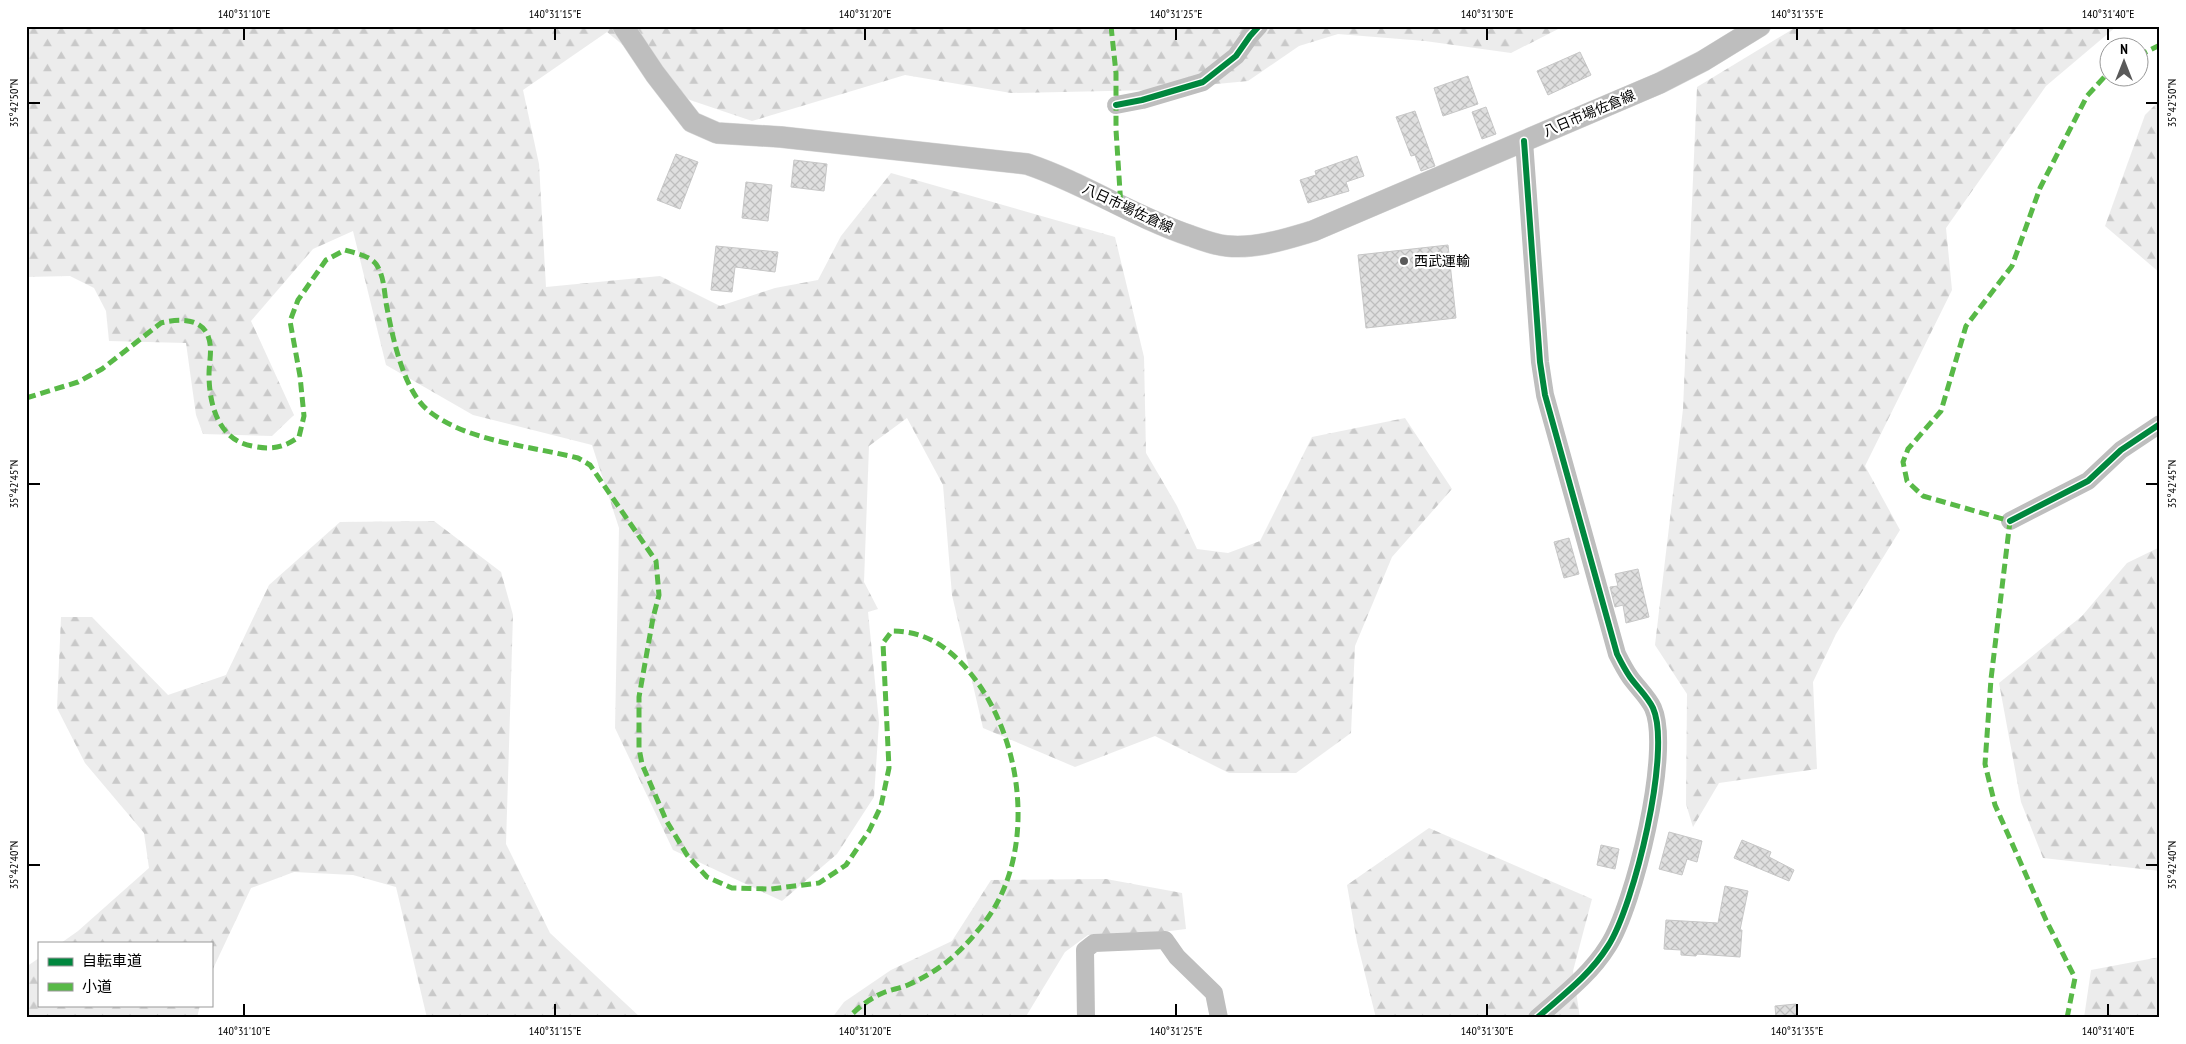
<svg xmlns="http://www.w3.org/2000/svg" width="2186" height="1044" font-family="'PT Sans Narrow','Noto Sans JP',sans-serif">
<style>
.forest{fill:url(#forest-firs)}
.building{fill:url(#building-cross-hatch);stroke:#c7c7c7}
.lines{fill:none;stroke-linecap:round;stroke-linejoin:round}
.major-casing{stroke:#dbdbdb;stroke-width:22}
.minor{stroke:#bebebe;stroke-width:18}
.major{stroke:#bebebe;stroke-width:21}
.quiet{stroke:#58b947;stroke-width:5;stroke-dasharray:10 5;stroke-linecap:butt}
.cycleway-casing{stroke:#fff;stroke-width:9}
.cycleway{stroke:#00873e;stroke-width:6}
.ticks{fill:none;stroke:#000;stroke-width:2}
.poi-dot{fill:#595959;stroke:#fff;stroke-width:2}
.labels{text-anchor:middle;stroke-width:4.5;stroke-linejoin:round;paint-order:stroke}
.street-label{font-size:14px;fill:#000;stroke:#fff}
.poi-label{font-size:14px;fill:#000;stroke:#fff;text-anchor:start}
.neatline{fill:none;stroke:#000;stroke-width:2}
.ticks-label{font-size:12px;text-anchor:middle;fill:#000}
</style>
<defs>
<pattern id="forest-firs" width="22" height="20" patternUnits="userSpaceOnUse" patternTransform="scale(1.25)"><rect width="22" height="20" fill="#ececec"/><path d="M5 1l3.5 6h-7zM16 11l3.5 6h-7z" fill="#c9c9c9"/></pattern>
<pattern id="building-cross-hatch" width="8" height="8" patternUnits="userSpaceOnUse" patternTransform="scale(1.25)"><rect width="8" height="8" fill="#dfdfdf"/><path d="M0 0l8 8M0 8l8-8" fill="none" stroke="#bebebe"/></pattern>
</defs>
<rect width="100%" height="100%" fill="#fff"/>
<g class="forest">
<polygon points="26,26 1564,26 1511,53 1425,41 1338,34 1299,46 1248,81 1154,90 1011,93 905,75 752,121 690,100 607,32 523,90 539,164 546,287 660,276 720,306 775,288 818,280 841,236 891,173 1115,237 1144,357 1146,453 1177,506 1197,549 1228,553 1260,541 1312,437 1405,418 1452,489 1392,557 1355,646 1351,733 1296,773 1229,773 1155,736 1075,767 983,728 952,595 943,485 907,418 869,446 864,582 878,609 868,612 879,722 874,797 837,854 782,901 673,850 615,728 619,528 592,445 473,415 386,365 353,231 313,249 251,321 294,415 272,436 203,434 196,415 186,343 109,341 106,311 94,288 70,276 26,277"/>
<polygon points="1798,26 2117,26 2046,86 1946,228 1952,290 1865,466 1900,530 1836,634 1813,682 1817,769 1719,783 1693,827 1686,804 1687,694 1655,645 1683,409 1697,87"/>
<polygon points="2160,100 2160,273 2105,226 2145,115"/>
<polygon points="434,521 501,572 513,615 506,844 550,933 641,1018 427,1018 396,887 353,875 294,872 251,888 211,973 211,943 61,943 78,931 149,868 144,833 85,763 57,708 61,617 92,617 168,695 226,675 269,585 340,522"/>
<polygon points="2160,547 2160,871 2043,858 2021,802 1999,683 2082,616 2127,563"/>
<polygon points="1429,828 1592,899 1573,971 1580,1018 1376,1018 1357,942 1347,885"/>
<polygon points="1106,879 1182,893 1186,929 1170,931 1088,935 1065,952 1025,1018 832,1018 844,1002 891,970 952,941 991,880"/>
<polygon points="2160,957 2160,1018 2084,1018 2091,970"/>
<polygon points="39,958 39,1005 200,1005 197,1018 26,1018 26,967"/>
</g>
<g class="building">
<polygon points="1580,52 1591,75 1548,95 1537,71"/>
<polygon points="1468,76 1478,104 1443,116 1434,88"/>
<polygon points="1486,107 1496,134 1482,139 1472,112"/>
<polygon points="1415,111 1435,166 1421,171 1415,155 1411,156 1396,117"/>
<polygon points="676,154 698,162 680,209 657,200"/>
<polygon points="1357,156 1364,176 1346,182 1349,191 1308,203 1300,180 1316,175 1315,171"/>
<polygon points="794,160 827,164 824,191 791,187"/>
<polygon points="746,182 772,185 768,221 742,218"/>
<polygon points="1448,245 1456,318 1366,328 1358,255"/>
<polygon points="716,246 778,252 775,272 735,267 732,292 711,290"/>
<polygon points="1569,538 1579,574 1564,578 1554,542"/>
<polygon points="1638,569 1649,617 1626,623 1623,605 1615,607 1610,587 1618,586 1615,574"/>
<polygon points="1669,832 1702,841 1697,862 1687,859 1682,875 1659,869"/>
<polygon points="1742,840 1771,852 1769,857 1794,870 1789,881 1734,858"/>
<polygon points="1601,845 1619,849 1615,869 1597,865"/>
<polygon points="1725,886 1748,891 1740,930 1742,930 1740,957 1697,954 1696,956 1681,955 1681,950 1664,949 1666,920 1718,923"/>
<polygon points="1796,1004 1797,1018 1776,1018 1775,1006"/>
</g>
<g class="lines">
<g class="major-casing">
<path id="major" d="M 623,26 L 655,74 L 692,122 L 717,133 L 781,137 L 1027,164 C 1084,183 1134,217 1191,236 C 1202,240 1215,245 1227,246 C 1256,249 1286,239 1313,231 L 1660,83 L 1703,61 L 1760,26"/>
</g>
<g class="minor">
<polyline points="1116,105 1142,100 1203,82 1236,56 1250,36 1259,26"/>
<path d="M 1524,141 L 1540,362 L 1545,395 L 1617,654 C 1621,662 1625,670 1630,677 C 1637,687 1648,697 1653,708 C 1672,750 1634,906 1608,946 C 1590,975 1563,995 1537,1018"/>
<polyline points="2010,521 2088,481 2121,450 2160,424"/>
<polyline points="1086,1018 1085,950 1094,943 1165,940 1177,957 1214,993 1219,1018"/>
</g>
<use href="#major" class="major"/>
<g class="quiet">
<polyline points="1111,26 1116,73 1116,130 1121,207"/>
<polyline points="2138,56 2160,45"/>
<path d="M 26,398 L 78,382 L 102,369 L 161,323 C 177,319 201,317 208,336 C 213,348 209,362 209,374 C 209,404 218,440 252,446 C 272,450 283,448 299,437 L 304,416 L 300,376 L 290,321 L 298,300 L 326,260 L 345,250 C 355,253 370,256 376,264 C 385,277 384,294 387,308 C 393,339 404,393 430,412 C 469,442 531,446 578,458 L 590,465 L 656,561 L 659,595 L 653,618 L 639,697 L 639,748 L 642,764 L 666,820 L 687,855 L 707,877 L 732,888 L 771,889 L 819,883 L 846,865 L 869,831 L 881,806 L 889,768 L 883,643 L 892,631 C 926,631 950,648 971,674 C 1023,738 1037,850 987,919 C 964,949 945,968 910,984 C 902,988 893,989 885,992 C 870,998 859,1007 848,1018"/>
<polyline points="2067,1018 2075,978 2046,920 1995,805 1985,764 1991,679 2010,521 1923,496 1907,481 1903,462 1908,449 1941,411 1966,326 2012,266 2040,188 2087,96 2108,73"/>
</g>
<g class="cycleway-casing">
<g id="cycleway">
<polyline points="1116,105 1142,100 1203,82 1236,56 1250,36 1259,26"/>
<path d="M 1524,141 L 1540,362 L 1545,395 L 1617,654 C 1621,662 1625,670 1630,677 C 1637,687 1648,697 1653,708 C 1672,750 1634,906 1608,946 C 1590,975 1563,995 1537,1018"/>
<polyline points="2010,521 2088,481 2121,450 2160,424"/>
</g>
</g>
<use href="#cycleway" class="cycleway"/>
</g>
<path class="ticks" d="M 244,28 L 244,40M 555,28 L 555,40M 865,28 L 865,40M 1176,28 L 1176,40M 1487,28 L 1487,40M 1797,28 L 1797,40M 2108,28 L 2108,40M 28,103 L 40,103M 2146,103 L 2158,103M 28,484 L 40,484M 2146,484 L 2158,484M 28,865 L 40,865M 2146,865 L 2158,865M 244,1004 L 244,1016M 555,1004 L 555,1016M 865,1004 L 865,1016M 1176,1004 L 1176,1016M 1487,1004 L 1487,1016M 1797,1004 L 1797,1016M 2108,1004 L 2108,1016"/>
<circle class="poi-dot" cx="1404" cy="261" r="5"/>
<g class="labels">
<g class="street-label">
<text transform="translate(1589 113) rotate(-23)" y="5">八日市場佐倉線</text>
<text transform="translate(1128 208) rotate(25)" y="5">八日市場佐倉線</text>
</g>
<g class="poi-label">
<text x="1414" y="266">西武運輸</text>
</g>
</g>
<rect width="2186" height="1044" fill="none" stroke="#ffffff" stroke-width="55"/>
<rect x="38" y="942" width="175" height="65" fill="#ffffff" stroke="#999999"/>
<rect x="48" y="958" width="25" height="8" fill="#00873e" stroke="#999999"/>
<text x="82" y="966" font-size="15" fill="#000000">自転車道</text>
<rect x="48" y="983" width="25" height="8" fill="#58b947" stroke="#999999"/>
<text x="82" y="992" font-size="15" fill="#000000">小道</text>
<g transform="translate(2124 62)"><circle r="24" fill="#ffffff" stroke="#999999"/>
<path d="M0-4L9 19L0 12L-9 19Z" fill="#595959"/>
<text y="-8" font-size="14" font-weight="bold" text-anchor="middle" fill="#000000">N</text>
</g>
<rect x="28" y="28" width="2130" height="988" class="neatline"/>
<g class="ticks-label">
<text x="244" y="18">140°31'10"E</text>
<text x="555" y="18">140°31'15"E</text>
<text x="865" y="18">140°31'20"E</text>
<text x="1176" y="18">140°31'25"E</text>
<text x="1487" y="18">140°31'30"E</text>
<text x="1797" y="18">140°31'35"E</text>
<text x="2108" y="18">140°31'40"E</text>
<text transform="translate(14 103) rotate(-90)" y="4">35°42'50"N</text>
<text transform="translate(2172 103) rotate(-90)" y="4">35°42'50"N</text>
<text transform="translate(14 484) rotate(-90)" y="4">35°42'45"N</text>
<text transform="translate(2172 484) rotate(-90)" y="4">35°42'45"N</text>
<text transform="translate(14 865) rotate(-90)" y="4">35°42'40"N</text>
<text transform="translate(2172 865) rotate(-90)" y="4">35°42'40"N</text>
<text x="244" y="1035">140°31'10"E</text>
<text x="555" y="1035">140°31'15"E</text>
<text x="865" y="1035">140°31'20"E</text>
<text x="1176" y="1035">140°31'25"E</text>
<text x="1487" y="1035">140°31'30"E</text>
<text x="1797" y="1035">140°31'35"E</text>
<text x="2108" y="1035">140°31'40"E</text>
</g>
</svg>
